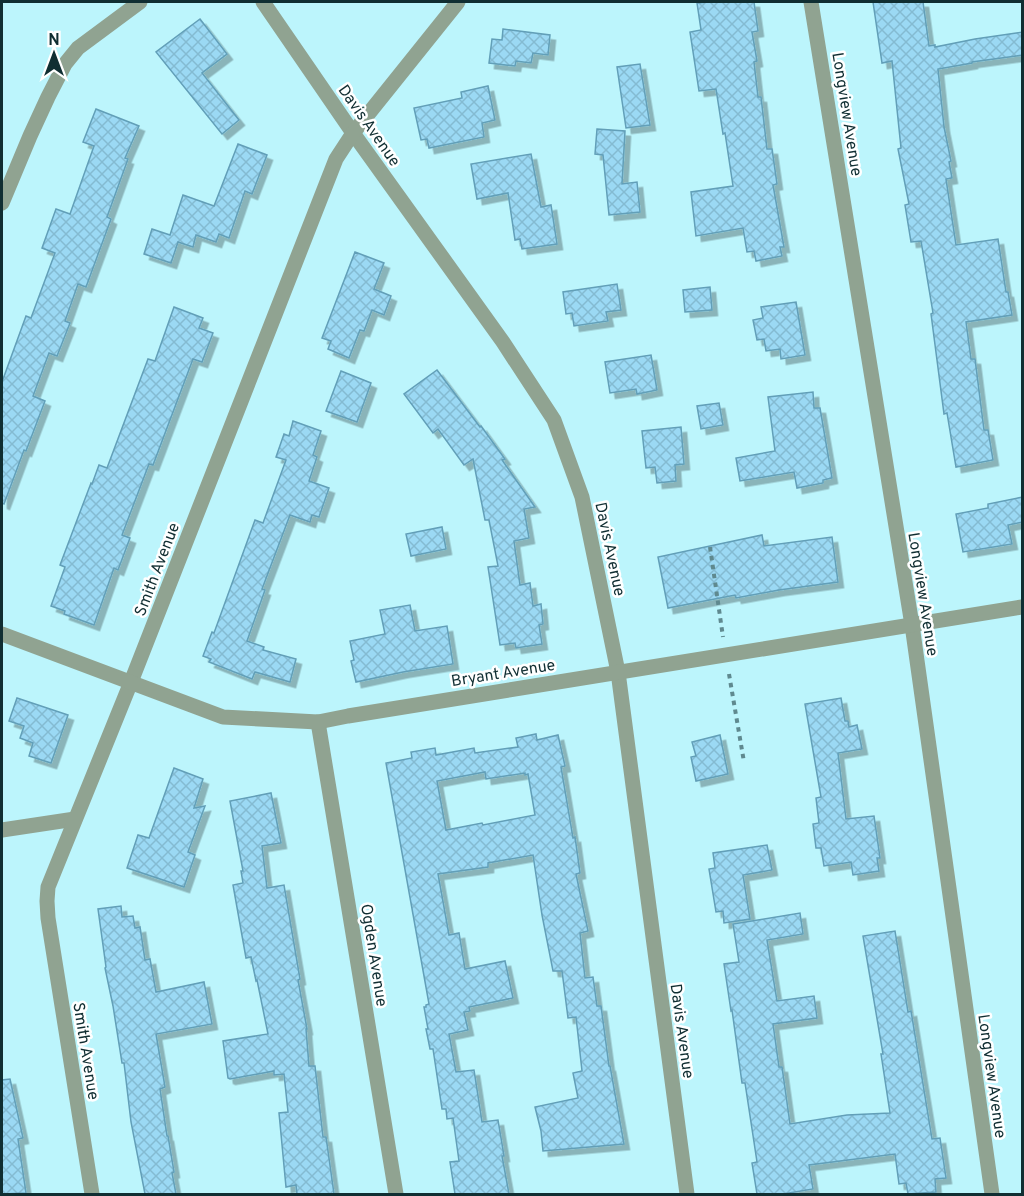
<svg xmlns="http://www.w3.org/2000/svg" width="1024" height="1196" font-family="Overpass,sans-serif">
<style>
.building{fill:url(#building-cross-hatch);stroke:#629fb8;stroke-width:1.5;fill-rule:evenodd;filter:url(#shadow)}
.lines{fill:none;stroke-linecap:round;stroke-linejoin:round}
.path{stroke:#5f898f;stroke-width:4;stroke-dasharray:4.5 4.5;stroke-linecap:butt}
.minor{stroke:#90a391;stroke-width:15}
.tertiary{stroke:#90a391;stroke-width:15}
.labels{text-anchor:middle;stroke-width:5;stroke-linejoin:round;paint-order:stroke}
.street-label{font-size:16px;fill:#102e32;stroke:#fff}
</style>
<defs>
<pattern id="building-cross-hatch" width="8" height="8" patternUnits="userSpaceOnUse" patternTransform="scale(1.5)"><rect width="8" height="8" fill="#9bd9f4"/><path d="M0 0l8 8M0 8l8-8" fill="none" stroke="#84bbd2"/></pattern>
<filter id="shadow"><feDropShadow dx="5.5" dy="5.5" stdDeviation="0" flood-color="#0004"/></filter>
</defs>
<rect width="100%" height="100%" fill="#bcf5fc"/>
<g class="building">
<polygon points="708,2 754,2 758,31 752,32 757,61 754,62 758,97 761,97 767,149 772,149 777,184 773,185 784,247 780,247 782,256 756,261 754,251 747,252 743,228 696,236 691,192 733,186 725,133 723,134 716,89 699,91 690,32 701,30 697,3"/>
<polygon points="873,2 923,2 929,46 935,45 935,47 975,39 1023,32 1023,55 972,62 972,63 938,69 944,127 951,161 949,162 952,178 946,179 956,245 998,239 1006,292 1008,292 1012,315 966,322 971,359 975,359 984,430 988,430 993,460 956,467 947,413 944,414 931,314 933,313 921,241 911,242 905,205 909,204 898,149 901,148 892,61 882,63"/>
<polygon points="200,19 227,54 202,73 239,120 222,134 156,52"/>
<polygon points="503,29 550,35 548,55 533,53 531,63 516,61 515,66 489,63 492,39 502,40"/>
<polygon points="640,64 650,125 626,128 617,67"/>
<polygon points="488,86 495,120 482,123 484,137 429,148 427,139 421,140 414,108 462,98 461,92"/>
<polygon points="96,109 139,126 125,158 128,159 107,217 111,219 86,287 78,284 65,321 70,323 57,356 49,353 33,396 45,401 26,451 24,450 4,504 2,503 2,382 26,316 31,318 55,253 42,248 56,209 70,214 94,146 83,142"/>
<polygon points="597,129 625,131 622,184 637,182 640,212 609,215 603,155 595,154"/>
<polygon points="238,144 267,155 252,194 245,191 229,238 219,234 216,242 196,235 193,247 178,242 171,263 144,254 152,229 170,235 183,195 214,206"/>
<polygon points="531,154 541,207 551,205 557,244 522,249 520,239 515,240 508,193 477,199 471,164"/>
<polygon points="355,252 384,263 374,289 391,296 384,315 372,310 364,331 360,330 349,358 328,349 331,341 322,338"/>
<polygon points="617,284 621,310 606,312 608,321 574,326 572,313 566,314 563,292"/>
<polygon points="710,287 712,310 685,312 683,290"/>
<polygon points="796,302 805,355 781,359 780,349 766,351 764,339 757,340 753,320 763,318 761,307"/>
<polygon points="174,307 203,318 199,328 213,333 202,362 193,359 153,465 149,464 122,535 130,538 118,570 114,568 94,625 64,614 65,611 51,606 65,567 60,565 91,483 92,484 99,465 107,468 148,359 155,361"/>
<polygon points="651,355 657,390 637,394 636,389 610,393 605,362"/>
<polygon points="437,370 480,427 481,426 505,459 502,460 535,507 524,509 529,538 514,541 520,585 530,583 533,606 541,604 543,624 539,625 542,644 516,648 515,643 500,645 488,567 498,566 489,520 485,520 473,459 464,465 438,429 433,433 404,394"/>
<polygon points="341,371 371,383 357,422 326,411"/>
<polygon points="813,392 814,408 820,408 832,478 823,480 823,483 797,488 794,472 740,481 736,458 775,451 768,397"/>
<polygon points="719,403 723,425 701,429 697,406"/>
<polygon points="293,421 321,431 313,455 317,457 309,481 329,488 319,517 312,515 310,522 290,515 262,589 265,590 247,641 264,647 263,650 296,659 290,682 255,672 252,679 209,662 211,659 203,656 212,632 214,633 255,520 263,523 286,460 276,457 284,434 289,436"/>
<polygon points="681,427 684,464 675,465 676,481 657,483 655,467 646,468 642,431"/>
<polygon points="1023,497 1023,522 1008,525 1012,544 963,552 956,514 988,508 988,504"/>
<polygon points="442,527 446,549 411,556 406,534"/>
<polygon points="762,535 764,546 832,537 838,582 779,590 736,598 735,595 668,608 658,557"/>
<polygon points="410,605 415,631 447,626 453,664 403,672 356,682 351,661 354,660 350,641 385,634 380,610"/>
<polygon points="17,698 68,715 51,763 29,756 33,743 20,738 24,726 9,721"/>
<polygon points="841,698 845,721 848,721 849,727 857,725 862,749 838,753 846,819 874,816 880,858 877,858 879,871 853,875 851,862 824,866 821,848 816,848 813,824 819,823 816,798 821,797 805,704"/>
<path d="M 536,734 L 537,740 L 558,735 L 565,766 L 561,767 L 573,838 L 575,837 L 580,873 L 576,874 L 588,931 L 580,933 L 585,978 L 593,977 L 597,1006 L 601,1006 L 609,1066 L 610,1066 L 624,1144 L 543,1151 L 541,1131 L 535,1107 L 578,1098 L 573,1073 L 582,1071 L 576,1017 L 568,1018 L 562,971 L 553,971 L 542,915 L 533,855 L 488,863 L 488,867 L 438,874 L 449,935 L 459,933 L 465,969 L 505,961 L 513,998 L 469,1007 L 470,1011 L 464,1012 L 468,1030 L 449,1034 L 456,1072 L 474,1070 L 482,1122 L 498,1120 L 504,1156 L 502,1156 L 509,1194 L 455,1194 L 450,1162 L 459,1161 L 453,1118 L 447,1119 L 446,1109 L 442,1109 L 433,1049 L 430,1049 L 426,1029 L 428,1029 L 424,1007 L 426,1007 L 426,1005 L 429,1004 L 386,763 L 412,758 L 411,752 L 435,748 L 436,755 L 474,748 L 475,753 L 518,747 L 516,738 ZM 485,772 L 486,779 L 525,773 L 525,775 L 528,774 L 535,815 L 483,825 L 482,823 L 446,830 L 437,781 Z"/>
<polygon points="720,735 728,774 696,781 691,757 696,756 692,742"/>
<polygon points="174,768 203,779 194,808 205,806 188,852 195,855 184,887 127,868 138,835 149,838"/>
<polygon points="271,793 281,843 262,846 267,888 284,885 300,979 298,980 307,1029 306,1029 309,1066 315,1066 323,1137 326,1137 334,1194 297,1194 296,1185 286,1187 279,1113 288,1112 284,1074 274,1075 274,1071 230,1079 228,1078 223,1041 268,1034 257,980 256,981 251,957 246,958 233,885 243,883 241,871 243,871 230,801"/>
<polygon points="767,845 772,870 743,875 750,919 724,923 723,911 716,912 709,869 715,868 713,853"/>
<polygon points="121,906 122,917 133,916 135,928 140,927 145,960 150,959 156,992 204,982 212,1024 156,1034 165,1087 160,1089 167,1136 168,1136 174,1172 172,1173 176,1194 145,1194 131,1122 124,1063 122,1063 113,1006 105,968 106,967 98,909"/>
<polygon points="800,913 803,934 767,940 777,1001 814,996 817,1018 773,1024 779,1067 782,1067 790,1124 847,1115 890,1113 881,1054 883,1054 863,936 895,931 908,1012 911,1011 932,1139 940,1138 946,1178 935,1179 936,1192 908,1194 906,1183 899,1184 895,1154 809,1165 813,1189 783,1194 757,1194 752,1163 757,1162 745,1083 742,1083 732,1010 731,1011 724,964 739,962 733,924"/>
<polygon points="10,1079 23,1138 18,1139 26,1193 2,1194 2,1080"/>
</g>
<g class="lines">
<g class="path">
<polyline points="710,547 723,637"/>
<polyline points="729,674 744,762"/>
</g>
<g class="minor">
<polyline points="263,2 353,133 503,342 554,420 582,497 618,672 687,1194"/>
<polyline points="2,203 30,136 48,97 65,64 78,48 140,2"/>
<polyline points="912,625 992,1194"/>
<polyline points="318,722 396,1194"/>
<polyline points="2,830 75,819"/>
<polyline points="92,1194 48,918 47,901 48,887 131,682 336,159 353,133 458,2"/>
</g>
<g class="tertiary">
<polyline points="811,2 912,625"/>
<polyline points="2,634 223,717 318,722 348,716 1022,607"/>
</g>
</g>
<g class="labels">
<g class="street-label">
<text transform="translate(848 114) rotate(81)" y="6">Longview Avenue</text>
<text transform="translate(370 125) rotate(55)" y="6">Davis Avenue</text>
<text transform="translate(611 549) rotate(78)" y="6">Davis Avenue</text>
<text transform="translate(156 569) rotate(-69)" y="6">Smith Avenue</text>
<text transform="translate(924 594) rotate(81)" y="6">Longview Avenue</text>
<text transform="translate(503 672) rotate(-9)" y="6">Bryant Avenue</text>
<text transform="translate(375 955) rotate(81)" y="6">Ogden Avenue</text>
<text transform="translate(683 1031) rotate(82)" y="6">Davis Avenue</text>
<text transform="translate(87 1051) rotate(81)" y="6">Smith Avenue</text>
<text transform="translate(993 1076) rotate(82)" y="6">Longview Avenue</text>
</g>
</g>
<rect width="1024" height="1196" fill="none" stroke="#102e32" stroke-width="6"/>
<g transform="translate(54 54)" stroke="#ffffff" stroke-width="4.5" paint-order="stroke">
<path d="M0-4.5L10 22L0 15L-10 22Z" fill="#102e32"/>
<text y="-9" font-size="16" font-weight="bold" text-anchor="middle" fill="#102e32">N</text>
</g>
</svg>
